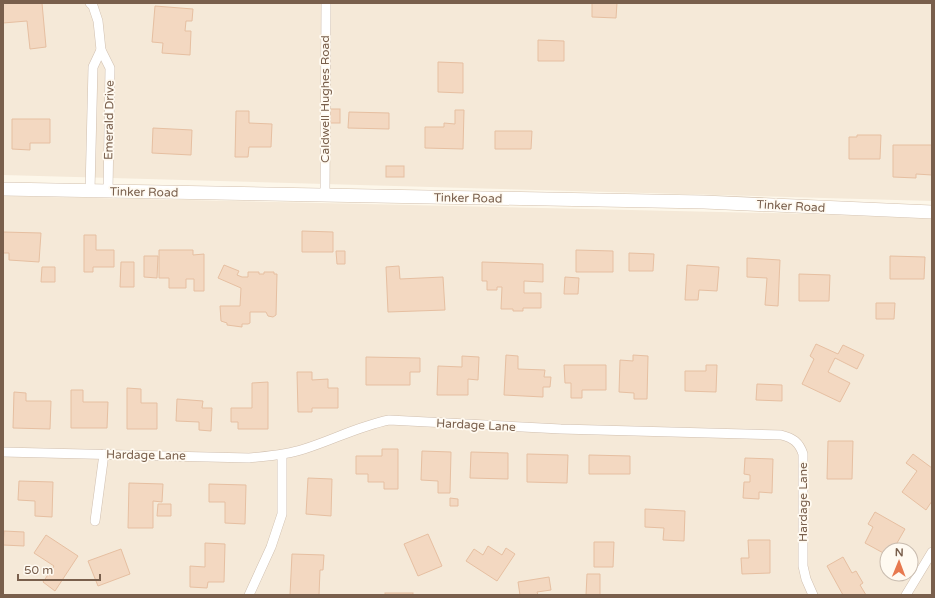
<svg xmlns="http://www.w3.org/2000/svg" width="935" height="598" font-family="'Varela Round',sans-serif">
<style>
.residential{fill:#f5e9d8;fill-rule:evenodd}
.building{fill:#f3d8c1;stroke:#e6bfa1}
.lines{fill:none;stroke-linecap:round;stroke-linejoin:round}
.minor-casing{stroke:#d0bfaf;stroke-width:10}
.secondary-casing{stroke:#d3c0ad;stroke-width:14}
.minor{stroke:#fff;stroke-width:9}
.secondary{stroke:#fff;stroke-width:13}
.labels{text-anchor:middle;stroke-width:3.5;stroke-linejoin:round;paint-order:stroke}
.street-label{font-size:12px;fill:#795f4c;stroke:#fffaf1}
</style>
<rect width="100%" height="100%" fill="#fdf7ea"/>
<g class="residential">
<polygon points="3,3 932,3 932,201 3,175"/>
<path d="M 3,196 L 814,214 L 932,219 L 932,595 L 3,595 ZM 887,550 L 911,550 L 911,574 L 887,574 Z"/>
</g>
<g class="building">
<polygon points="3,3 42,3 46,47 30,49 27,21 3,23"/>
<polygon points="592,3 617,3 616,18 592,17"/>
<polygon points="155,6 193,9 192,21 186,21 185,31 191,31 190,55 162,53 163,43 152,42"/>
<polygon points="538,40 564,41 564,61 538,61"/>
<polygon points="438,62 463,63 463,93 438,92"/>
<rect x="326" y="109" width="14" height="14"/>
<polygon points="455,110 464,110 463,149 425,148 425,127 444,127 444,123 455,124"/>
<polygon points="236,111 249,111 249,123 272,124 271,147 249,147 248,157 235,157"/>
<polygon points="349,112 389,113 389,129 348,128"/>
<polygon points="12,119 50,119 50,143 30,143 30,150 12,149"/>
<polygon points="153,128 192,130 191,155 152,153"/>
<polygon points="495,131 532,131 531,149 495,149"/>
<polygon points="857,135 881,135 880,159 849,159 849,137 857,137"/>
<polygon points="893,145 932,145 932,175 916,174 916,178 893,177"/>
<rect x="386" y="166" width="18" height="11"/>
<polygon points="302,231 333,232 333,252 302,252"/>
<polygon points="3,232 41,233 39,262 9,260 9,253 3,253"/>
<polygon points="84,235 96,235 96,250 114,250 114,267 93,267 93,272 84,272"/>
<polygon points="159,250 193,250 193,255 204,254 204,291 194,291 194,279 186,279 186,288 169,288 169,278 159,278"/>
<polygon points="576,250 613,251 613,272 576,272"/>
<polygon points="336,251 345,251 345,264 337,264"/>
<polygon points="629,253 654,254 653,271 629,271"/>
<polygon points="144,256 158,256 157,278 144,277"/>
<polygon points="890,256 925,257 924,279 890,279"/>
<polygon points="747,258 780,260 778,306 765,305 767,278 747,277"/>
<polygon points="121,262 134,262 134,287 120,287"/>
<polygon points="482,262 543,264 543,282 524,281 524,293 541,293 541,308 523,308 523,311 513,311 513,309 501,309 502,287 497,287 497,290 487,290 487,281 482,281"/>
<polygon points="224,265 239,271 237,275 242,277 248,277 248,272 259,272 259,274 264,274 264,272 274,272 274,274 277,274 276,315 273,317 268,316 266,312 250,312 250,323 248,324 242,324 242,327 227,325 227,323 221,321 220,306 240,306 241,288 218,278"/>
<polygon points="687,265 719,267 717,291 699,290 698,300 685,300"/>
<polygon points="399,266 400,279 443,277 445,310 388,312 386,267"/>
<polygon points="42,267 55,267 55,282 41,282"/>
<polygon points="799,274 830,275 829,301 799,301"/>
<polygon points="565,277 579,278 578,294 564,294"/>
<polygon points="876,303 895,303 894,319 876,319"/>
<polygon points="816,344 838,354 843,345 864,355 857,369 835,358 828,372 850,383 840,402 802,384 814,359 810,356"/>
<polygon points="506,355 518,356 518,369 545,370 544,377 551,377 550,387 543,387 543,397 504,395"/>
<polygon points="633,355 648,356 647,399 634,399 634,393 619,392 620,360 633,361"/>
<polygon points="462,356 479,357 478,380 468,379 468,395 437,395 438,366 462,367"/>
<polygon points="366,357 420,358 420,372 410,372 410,385 366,385"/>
<polygon points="564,365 606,365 606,390 582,390 582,398 571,398 571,383 565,383"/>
<polygon points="706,365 717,365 716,392 685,391 685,371 706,371"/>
<polygon points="297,372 312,372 312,380 328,379 328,388 338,388 338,408 312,408 312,412 298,412"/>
<polygon points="268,382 268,429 238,429 238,422 231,422 231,408 252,408 252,383"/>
<polygon points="757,384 782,385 782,401 756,400"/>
<polygon points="127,388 141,389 141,403 157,403 157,429 127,429"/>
<polygon points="71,390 83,390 83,402 108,402 107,428 71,428"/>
<polygon points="14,392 26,393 26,401 51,401 50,429 13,428"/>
<polygon points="177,399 203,401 202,408 212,408 211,431 199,430 199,422 176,421"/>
<polygon points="828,441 853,441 852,479 827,479"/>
<polygon points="382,449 398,449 398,489 384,489 384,482 368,482 368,474 356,474 356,456 382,456"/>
<polygon points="422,451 451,452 450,493 438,493 438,481 421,480"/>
<polygon points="471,452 508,453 508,479 470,478"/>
<polygon points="527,454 568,455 567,483 527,482"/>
<polygon points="913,454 932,468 932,501 926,510 902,492 917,471 906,463"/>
<polygon points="589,455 630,456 630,474 589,474"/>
<polygon points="745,458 773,459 772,493 759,492 759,499 743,498 744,482 750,482 750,475 744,474"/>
<polygon points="308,478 332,479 331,516 306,514"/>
<polygon points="19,481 53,482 52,517 35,516 35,501 18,500"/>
<polygon points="129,483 163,484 162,502 153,501 153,528 128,528"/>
<polygon points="209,484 246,485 245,524 225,523 225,502 209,502"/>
<polygon points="450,498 458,499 458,506 450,506"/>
<polygon points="158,504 171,504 171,516 157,516"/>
<polygon points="645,509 685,511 684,541 663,540 664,528 645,527"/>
<polygon points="875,512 905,529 893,550 887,550 887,555 865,543 873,527 868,524"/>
<polygon points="4,531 24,532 24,546 3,545"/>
<polygon points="428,534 442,566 418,576 404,544"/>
<polygon points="46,535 78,556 55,591 43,582 54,566 34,553"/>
<polygon points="748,540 770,540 770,573 742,574 741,558 749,558"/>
<polygon points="594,542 614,542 613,567 594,567"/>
<polygon points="205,543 225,544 224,582 208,582 207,588 190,587 190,566 205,567"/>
<polygon points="488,546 502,555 506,548 515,554 497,581 466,561 474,549 483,555"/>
<polygon points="121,549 130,574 98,586 88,561"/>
<polygon points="292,554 324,555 323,570 320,570 319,595 290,595"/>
<polygon points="843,557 852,573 856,571 863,583 860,585 866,595 843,595 827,566"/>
<polygon points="587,574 600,574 600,595 586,595"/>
<polygon points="549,577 551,590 537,592 538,595 520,595 518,582"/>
<rect x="385" y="593" width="28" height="2"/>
</g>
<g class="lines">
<g class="minor-casing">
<g id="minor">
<polyline points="90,3 93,6 98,21 101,50 110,68 108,192"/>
<polyline points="90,191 93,67 101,50"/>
<polyline points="325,195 326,3"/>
<path d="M 3,452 L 249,458 C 268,456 286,455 304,449 C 333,440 359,426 389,420 L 561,429 L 781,435 C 793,438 799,442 803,454 L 803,566 L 806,579 L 813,595"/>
<polyline points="95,521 104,454"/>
<polyline points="249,595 271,547 282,514 282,455"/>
<polyline points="906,595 932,552"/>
</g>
</g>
<g class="secondary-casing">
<polyline id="secondary" points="3,189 704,202 932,212"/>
</g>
<use href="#minor" class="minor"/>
<use href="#secondary" class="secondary"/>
</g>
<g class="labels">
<g class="street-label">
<text transform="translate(325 99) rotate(-90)" y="4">Caldwell Hughes Road</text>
<text transform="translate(109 120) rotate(-89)" y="4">Emerald Drive</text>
<text transform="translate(144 192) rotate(1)" y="4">Tinker Road</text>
<text transform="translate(468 198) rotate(1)" y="4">Tinker Road</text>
<text transform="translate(791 206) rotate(3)" y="4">Tinker Road</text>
<text transform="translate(476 425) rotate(3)" y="4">Hardage Lane</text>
<text transform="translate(146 455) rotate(1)" y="4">Hardage Lane</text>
<text transform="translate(803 502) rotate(-90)" y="4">Hardage Lane</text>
</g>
</g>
<rect width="935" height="598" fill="none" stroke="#795f4c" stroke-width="8"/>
<g transform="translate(899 562) rotate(1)"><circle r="19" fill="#fffaf1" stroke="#c9bcaf"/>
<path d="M0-3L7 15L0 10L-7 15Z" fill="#e7794f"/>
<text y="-6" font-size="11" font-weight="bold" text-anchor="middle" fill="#795f4c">N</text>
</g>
<path d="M18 574v6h82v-6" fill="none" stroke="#795f4c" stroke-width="2"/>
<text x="24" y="574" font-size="12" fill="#795f4c" stroke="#fffaf1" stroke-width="3" paint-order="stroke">50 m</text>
</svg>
